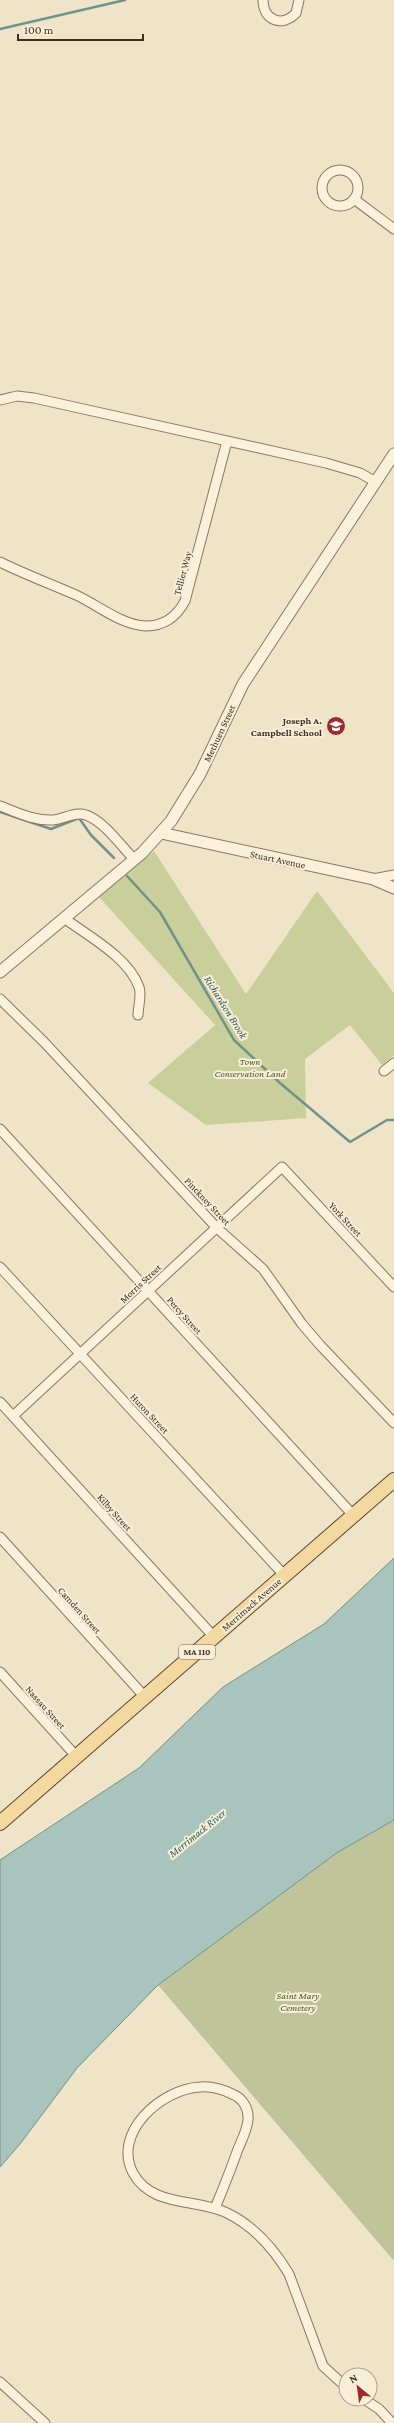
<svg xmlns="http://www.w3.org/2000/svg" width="394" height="2423" font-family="'Crimson Pro',serif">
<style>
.green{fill:#c9cf9b}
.cemetery{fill:#bfc49a}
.water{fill:#a9c4bc;stroke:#6f938a}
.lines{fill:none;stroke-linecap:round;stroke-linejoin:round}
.stream{stroke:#6f938a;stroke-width:2.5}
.minor-casing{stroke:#8d765c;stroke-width:11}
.tertiary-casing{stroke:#8d765c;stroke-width:13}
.primary-casing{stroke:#5b4430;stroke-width:16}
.minor{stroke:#faf1dc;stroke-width:9}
.tertiary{stroke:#faf1dc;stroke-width:11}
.primary{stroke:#f3d9a0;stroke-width:14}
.labels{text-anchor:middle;stroke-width:4;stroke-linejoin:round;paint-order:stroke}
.shield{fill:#f7eed8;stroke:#756857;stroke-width:1}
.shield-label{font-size:9px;font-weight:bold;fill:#3d2e20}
.street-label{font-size:10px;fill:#3d2e20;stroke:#f7eed8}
.poi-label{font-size:10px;font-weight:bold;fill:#3d2e20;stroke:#f7eed8;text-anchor:end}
.park-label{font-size:10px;font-style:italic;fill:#4d5a26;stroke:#f7eed8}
.water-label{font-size:11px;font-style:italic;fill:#2f5d5a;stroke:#f7eed8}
</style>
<rect width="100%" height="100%" fill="#f0e4c8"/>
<polygon class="green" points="154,851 246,994 317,891 394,993 394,1055 382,1065 350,1025 305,1059 306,1118 206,1125 148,1083 215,1025 99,897"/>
<polygon class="cemetery" points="394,1820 394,2261 158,1985 338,1852"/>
<polygon class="water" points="394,1558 394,1820 338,1852 158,1985 77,2068 20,2144 0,2167 0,1860 139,1768 223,1687 324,1624"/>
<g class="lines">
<g class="stream">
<polyline points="0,29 125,0"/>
<polyline points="0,812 51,829 79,818 91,835 114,858"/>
<polyline points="127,876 160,912 234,1040 280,1083 350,1142 387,1120 394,1120"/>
</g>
<g class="minor-casing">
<g id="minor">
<path d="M 263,0 C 263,20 282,28 296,13 L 299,0"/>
<circle cx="340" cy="188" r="18"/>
<polyline points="354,199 394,229"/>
<polyline points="0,400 17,396 34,398 326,463 360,473 376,482"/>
<path d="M 0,562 C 24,574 51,584 76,595 C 98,605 121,625 146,626 C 164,626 177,616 185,601 L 227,441"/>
<path d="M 0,806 C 18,813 34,821 53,820 C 64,819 76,811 86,815 C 105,822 120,845 134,859"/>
<polyline points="373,879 394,875"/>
<path d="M 64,918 C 88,936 128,957 139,987 C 142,995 138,1007 138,1015"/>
<polyline points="0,999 44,1042 217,1228 263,1269 302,1324 320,1345 394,1423"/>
<polyline points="384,1071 394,1063"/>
<polyline points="0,1129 353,1515"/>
<polyline points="0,1267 284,1575"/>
<polyline points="0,1402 214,1637"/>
<polyline points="13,1416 282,1167 394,1287"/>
<polyline points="0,1537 145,1697"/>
<polyline points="0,1672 76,1756"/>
<path d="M 215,2208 C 223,2189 231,2169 238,2149 C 242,2140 247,2130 248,2120 C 249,2109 243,2098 232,2094 C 222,2089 211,2086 200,2087 C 161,2089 112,2133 133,2173 C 152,2208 197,2198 227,2213 C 254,2226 274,2249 289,2274 L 323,2366 L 346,2387"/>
<polyline points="0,2382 45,2423"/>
<polyline points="364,2399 379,2409 392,2423"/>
</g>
</g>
<g class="tertiary-casing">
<g id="tertiary">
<polyline points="161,833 373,879 394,888"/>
<polyline points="0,972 142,853 171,821 200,774 243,684 394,454"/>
</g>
</g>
<g class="primary-casing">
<polyline id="primary" points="0,1823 394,1480"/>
</g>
<use href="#minor" class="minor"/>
<use href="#tertiary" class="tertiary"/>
<use href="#primary" class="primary"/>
</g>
<defs>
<g id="school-disc" transform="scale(1)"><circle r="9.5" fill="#9e2a2b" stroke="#f7eed8"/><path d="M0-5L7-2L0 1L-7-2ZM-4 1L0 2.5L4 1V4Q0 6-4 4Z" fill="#fff"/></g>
</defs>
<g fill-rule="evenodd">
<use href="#school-disc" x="336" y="726"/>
</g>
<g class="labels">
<rect class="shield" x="179" y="1645" width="36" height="14" rx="3"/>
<g class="shield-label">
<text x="197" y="1655">MA 110</text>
</g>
<g class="street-label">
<text transform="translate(182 573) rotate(-75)" y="4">Tellier Way</text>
<text transform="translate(219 733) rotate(-65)" y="4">Methuen Street</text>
<text transform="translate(278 859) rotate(12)" y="4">Stuart Avenue</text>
<text transform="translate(208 1201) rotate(47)" y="4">Pinckney Street</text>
<text transform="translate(346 1219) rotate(47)" y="4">York Street</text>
<text transform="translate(140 1283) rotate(-43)" y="4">Morris Street</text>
<text transform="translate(185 1315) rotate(48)" y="4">Percy Street</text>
<text transform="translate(150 1413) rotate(47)" y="4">Huron Street</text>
<text transform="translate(115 1512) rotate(48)" y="4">Kilby Street</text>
<text transform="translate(251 1604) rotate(-41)" y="4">Merrimack Avenue</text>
<text transform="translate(80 1610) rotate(48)" y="4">Camden Street</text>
<text transform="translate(46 1707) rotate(48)" y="4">Nassau Street</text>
</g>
<g class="poi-label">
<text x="322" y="724">Joseph A.<tspan x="322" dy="12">Campbell School</tspan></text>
</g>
<g class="park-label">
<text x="250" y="1065">Town<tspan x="250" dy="12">Conservation Land</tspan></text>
<text x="298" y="1999">Saint Mary<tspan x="298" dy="12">Cemetery</tspan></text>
</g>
<g class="water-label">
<text transform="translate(226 1007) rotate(58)" y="4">Richardson Brook</text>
<text transform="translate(197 1833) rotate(-39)" y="4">Merrimack River</text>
</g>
</g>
<g transform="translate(358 2387) rotate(331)"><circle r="19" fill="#f7eed8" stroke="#ada18e"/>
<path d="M0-3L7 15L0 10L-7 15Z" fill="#9e2a2b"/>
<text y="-6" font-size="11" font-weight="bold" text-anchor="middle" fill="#3d2e20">N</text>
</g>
<path d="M18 34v6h125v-6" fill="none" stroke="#3d2e20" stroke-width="2"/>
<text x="24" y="34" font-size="12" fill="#3d2e20" stroke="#f7eed8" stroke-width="3" paint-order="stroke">100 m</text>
</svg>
